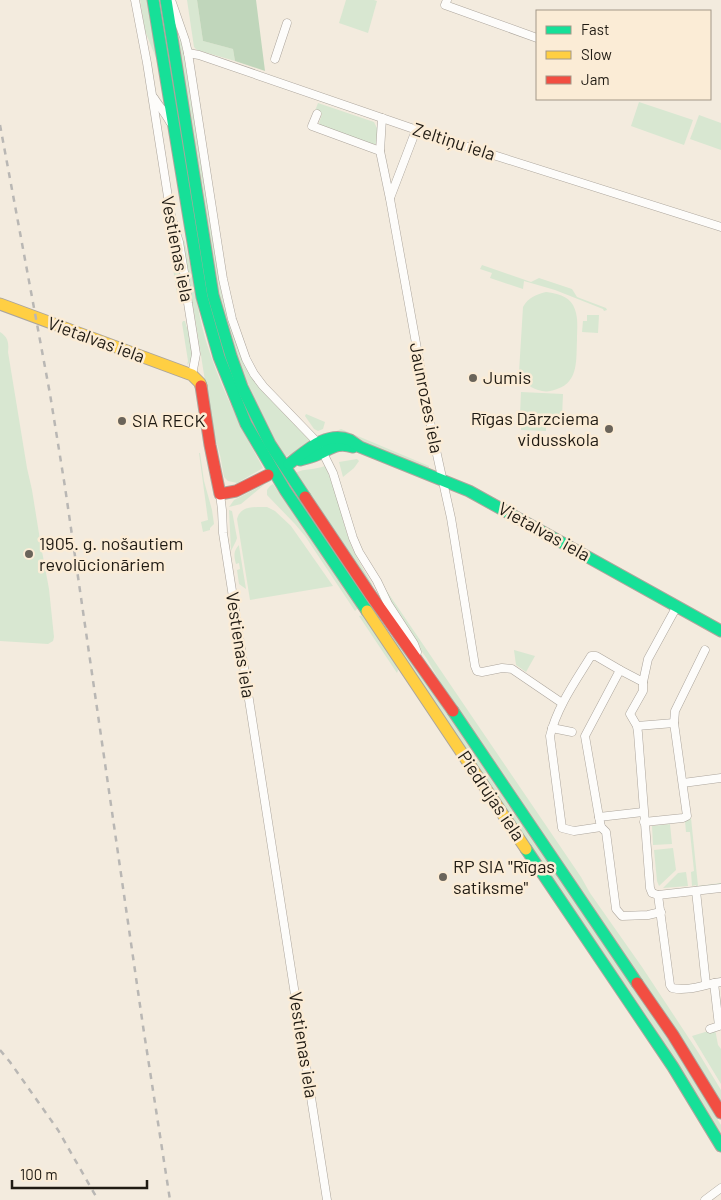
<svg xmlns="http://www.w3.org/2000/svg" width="721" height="1200" font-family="Barlow,sans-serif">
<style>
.green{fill:#d8e7d1}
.forest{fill:#c0d6bb}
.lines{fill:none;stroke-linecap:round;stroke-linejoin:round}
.street-casing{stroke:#aca59c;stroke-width:9}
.fast-casing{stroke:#aca59c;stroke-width:13}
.slow-casing{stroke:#aca59c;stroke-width:13}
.jam-casing{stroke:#aca59c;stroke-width:13}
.street{stroke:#fdfcfa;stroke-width:8}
.fast{stroke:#16e098;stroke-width:11}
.slow{stroke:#ffcf43;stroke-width:11}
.jam{stroke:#f24e42;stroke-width:11}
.rail{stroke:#b9b7b4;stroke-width:2.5;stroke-dasharray:6 6;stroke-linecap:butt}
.poi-dot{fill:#6a645a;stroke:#fbecd6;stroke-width:2}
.labels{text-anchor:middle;stroke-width:5;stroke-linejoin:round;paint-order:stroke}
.street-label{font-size:18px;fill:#201b13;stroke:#fbecd6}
.poi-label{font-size:18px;fill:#201b13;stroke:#fbecd6;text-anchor:start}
</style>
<rect width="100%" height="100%" fill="#f3ebde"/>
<g class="green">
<polygon points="140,0 149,0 157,58 156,58 145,31"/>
<polygon points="187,0 197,0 203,41 233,49 235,61 197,50 194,47"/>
<polygon points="346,0 374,0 377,1 368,33 339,23"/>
<polygon points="178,39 181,40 183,51 222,296 232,332 240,351 255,382 261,390 310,441 309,445 285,457 272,438 256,406 236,359 217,289"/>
<polygon points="639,102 693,120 684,145 631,126"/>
<polygon points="318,103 374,122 377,128 377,144 372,145 321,126 319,123 322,114 315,111"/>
<polygon points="699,115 721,123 721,150 690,139"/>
<polygon points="167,214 178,257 180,276 180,295 177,294 165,215"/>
<path d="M 184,239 C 193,272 196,305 205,338 C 219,384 240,426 263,468 L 237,483 L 228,481 L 224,477 L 220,455 L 212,425 L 183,242 Z"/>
<polygon points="482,265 531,282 539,278 572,289 577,297 606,308 607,310 604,311 603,309 555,290 524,281 523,289 490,278 492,273 480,269"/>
<path d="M 546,292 C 556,293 568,296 573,305 C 579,316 577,328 577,340 C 576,359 579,382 557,389 C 550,392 544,392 538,390 C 529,387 521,381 519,372 L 523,307 C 529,297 535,295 546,292 Z"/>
<polygon points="587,315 599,315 598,333 582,332 583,321 587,321"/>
<path d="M 183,321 L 185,321 C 188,334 200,355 187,365 L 188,361 L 182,323 Z"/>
<path d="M 0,332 C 8,337 9,343 8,352 L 27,468 L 32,490 L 41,546 L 49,589 L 54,637 L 53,641 L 48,644 L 0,641 Z"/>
<polygon points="521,392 563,394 562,417 520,415"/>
<polygon points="306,414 325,422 323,429 318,431 314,429 305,416"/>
<polygon points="521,417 546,418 546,431 521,430"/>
<polygon points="341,429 429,466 429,467 428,470 330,434"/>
<polygon points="199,453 200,453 204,481 212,510 214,524 210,528 210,530 203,532 201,522 208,520"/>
<polygon points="357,459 359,461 354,468 343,477 339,462"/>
<path d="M 325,466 C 336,490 341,515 349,540 C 355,556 364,570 372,584 L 371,585 L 295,473 C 305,468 315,470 325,466 Z"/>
<polygon points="265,484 241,504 229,507 234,500"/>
<polygon points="273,484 352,597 358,608 355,611 305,536 295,524 267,495 267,490 270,486"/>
<path d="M 262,507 L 267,507 L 275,511 L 291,526 L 333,586 L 250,600 L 237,519 C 240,507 251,507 262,507 Z"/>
<polygon points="229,510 232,511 237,538 236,541 231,551"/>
<path d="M 239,545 L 239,546 L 246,589 L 239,584 L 237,570 L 240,569 L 239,563 L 236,564 C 234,556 233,551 239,545 Z"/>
<polygon points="382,584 581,877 590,893 642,967 698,1052 721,1090 721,1103 443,687 427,659 396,614"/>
<polygon points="363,615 395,664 398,670 397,673 359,616"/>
<polygon points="393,637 426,680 648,1006 721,1125 721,1137 689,1083 650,1021 461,744 392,639"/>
<polygon points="514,650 535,656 526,672 516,665"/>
<polygon points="689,818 691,818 698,886 721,883 721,885 696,888 696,885 692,886 691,872 694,871 690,832 686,832 685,821"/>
<polygon points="670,824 672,844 653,845 652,826"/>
<polygon points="673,848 676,870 659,886 657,881 654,850"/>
<polygon points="686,872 688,886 663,888 678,873"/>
<polygon points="715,1029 718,1045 721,1049 721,1084 692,1036"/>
</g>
<polygon class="forest" points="197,0 256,0 265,71 235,61 233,49 203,41"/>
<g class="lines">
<g class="street-casing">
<g id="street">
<polyline points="135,0 147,63 171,216 179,242 184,272 188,303 196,354 192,375"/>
<polyline points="171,0 185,40 188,53 223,279 232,319 246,359 254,374 263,386 318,443 333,473 353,538 359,552 377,581 388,604 414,644 417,652"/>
<polyline points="447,0 445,5 537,38"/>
<polyline points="188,53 199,55 446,140 721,227"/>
<polyline points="275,59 287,23"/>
<path d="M 154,98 C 159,106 166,114 170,122"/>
<polyline points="317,114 312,126 380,151"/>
<polyline points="382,118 380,151 390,199 432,432 451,518 475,666 477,671 482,672 502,668 512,669 562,703"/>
<polyline points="390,198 416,130"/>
<polyline points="220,494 222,510 223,533 327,1200"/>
<path d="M 643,682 L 643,691 L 630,714 L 637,726 L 638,733 L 650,888 L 652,893 L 658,895 L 670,985 L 672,988 C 688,992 705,984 721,982"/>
<polyline points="637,726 674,723"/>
<polyline points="552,728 572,732"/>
<polyline points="683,783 721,778"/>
<polyline points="599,817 643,812"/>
<polyline points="644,822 683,818 687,816 674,723 675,711 705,650"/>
<path d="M 601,827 L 574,831 L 562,828 L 550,736 C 557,707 575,682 591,656 L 596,656 L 620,670"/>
<polyline points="696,891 706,984"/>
<polyline points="658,895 721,888"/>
<polyline points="661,912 648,915 622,916 616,909 606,832 601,827 599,817 585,736 620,670 643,682 648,659 677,606"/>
<polyline points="710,1029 719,1026 714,983"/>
<polyline points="705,1200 721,1188"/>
</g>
</g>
<g class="fast-casing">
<g id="fast">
<polyline points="153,0 202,297 219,357 246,424 285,490 367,611"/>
<polyline points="166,0 213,295 231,356 242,387 270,444 305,497"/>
<path d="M 300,460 C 306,458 313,457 319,454 C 332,448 338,442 353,447"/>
<path d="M 289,464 C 306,451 327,430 350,440 C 353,442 357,445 360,447 L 469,491 L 721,631"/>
<polyline points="453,711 637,983"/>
<polyline points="526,849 673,1067 721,1146"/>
</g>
</g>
<g class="slow-casing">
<g id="slow">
<polyline points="0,304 192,375 200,383 201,386"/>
<polyline points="367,611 526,849"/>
</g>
</g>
<g class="jam-casing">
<g id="jam">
<polyline points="201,386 210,445 220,494 236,491 268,475"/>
<polyline points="305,497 370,594 453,711"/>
<polyline points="637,983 673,1035 721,1113"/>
</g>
</g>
<use href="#street" class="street"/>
<use href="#fast" class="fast"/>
<use href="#slow" class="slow"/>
<use href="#jam" class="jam"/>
<g class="rail">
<polyline points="0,125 50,394 65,487 143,1026 170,1200"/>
<polyline points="0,1050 10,1062 58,1130 98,1200"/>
</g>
</g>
<g class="poi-dot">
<circle cx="473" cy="378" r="5"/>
<circle cx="122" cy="421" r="5"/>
<circle cx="609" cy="429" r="5"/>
<circle cx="29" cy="554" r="5"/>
<circle cx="443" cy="877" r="5"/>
</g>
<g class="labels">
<g class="street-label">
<text transform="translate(454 142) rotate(18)" y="6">Zeltiņu iela</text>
<text transform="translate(177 249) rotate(79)" y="6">Vestienas iela</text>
<text transform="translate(96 340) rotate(20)" y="6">Vietalvas iela</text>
<text transform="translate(426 398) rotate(79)" y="6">Jaunrozes iela</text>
<text transform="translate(544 532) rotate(29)" y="6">Vietalvas iela</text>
<text transform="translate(240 645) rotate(81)" y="6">Vestienas iela</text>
<text transform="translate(491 796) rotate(56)" y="6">Piedrujas iela</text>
<text transform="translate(303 1045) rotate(81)" y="6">Vestienas iela</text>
</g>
<g class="poi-label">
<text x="483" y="384">Jumis</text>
<text x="599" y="425" text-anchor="end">Rīgas Dārzciema<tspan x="599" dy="21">vidusskola</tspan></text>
<text x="132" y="427">SIA RECK</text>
<text x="39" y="550">1905. g. nošautiem<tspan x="39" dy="21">revolūcionāriem</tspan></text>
<text x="453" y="873">RP SIA "Rīgas<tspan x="453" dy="21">satiksme"</tspan></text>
</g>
</g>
<rect x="536" y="10" width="175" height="90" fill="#fbecd6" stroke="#a39888"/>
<rect x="546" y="26" width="25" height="8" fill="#16e098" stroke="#a39888"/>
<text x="581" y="35" font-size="15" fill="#201b13">Fast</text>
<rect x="546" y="51" width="25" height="8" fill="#ffcf43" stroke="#a39888"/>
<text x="581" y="60" font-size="15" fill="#201b13">Slow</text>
<rect x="546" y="76" width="25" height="8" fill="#f24e42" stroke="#a39888"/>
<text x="581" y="85" font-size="15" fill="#201b13">Jam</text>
<path d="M12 1180v8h135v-8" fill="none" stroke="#201b13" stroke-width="2.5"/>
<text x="20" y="1180" font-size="15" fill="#201b13" stroke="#fbecd6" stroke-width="4" paint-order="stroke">100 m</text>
</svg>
